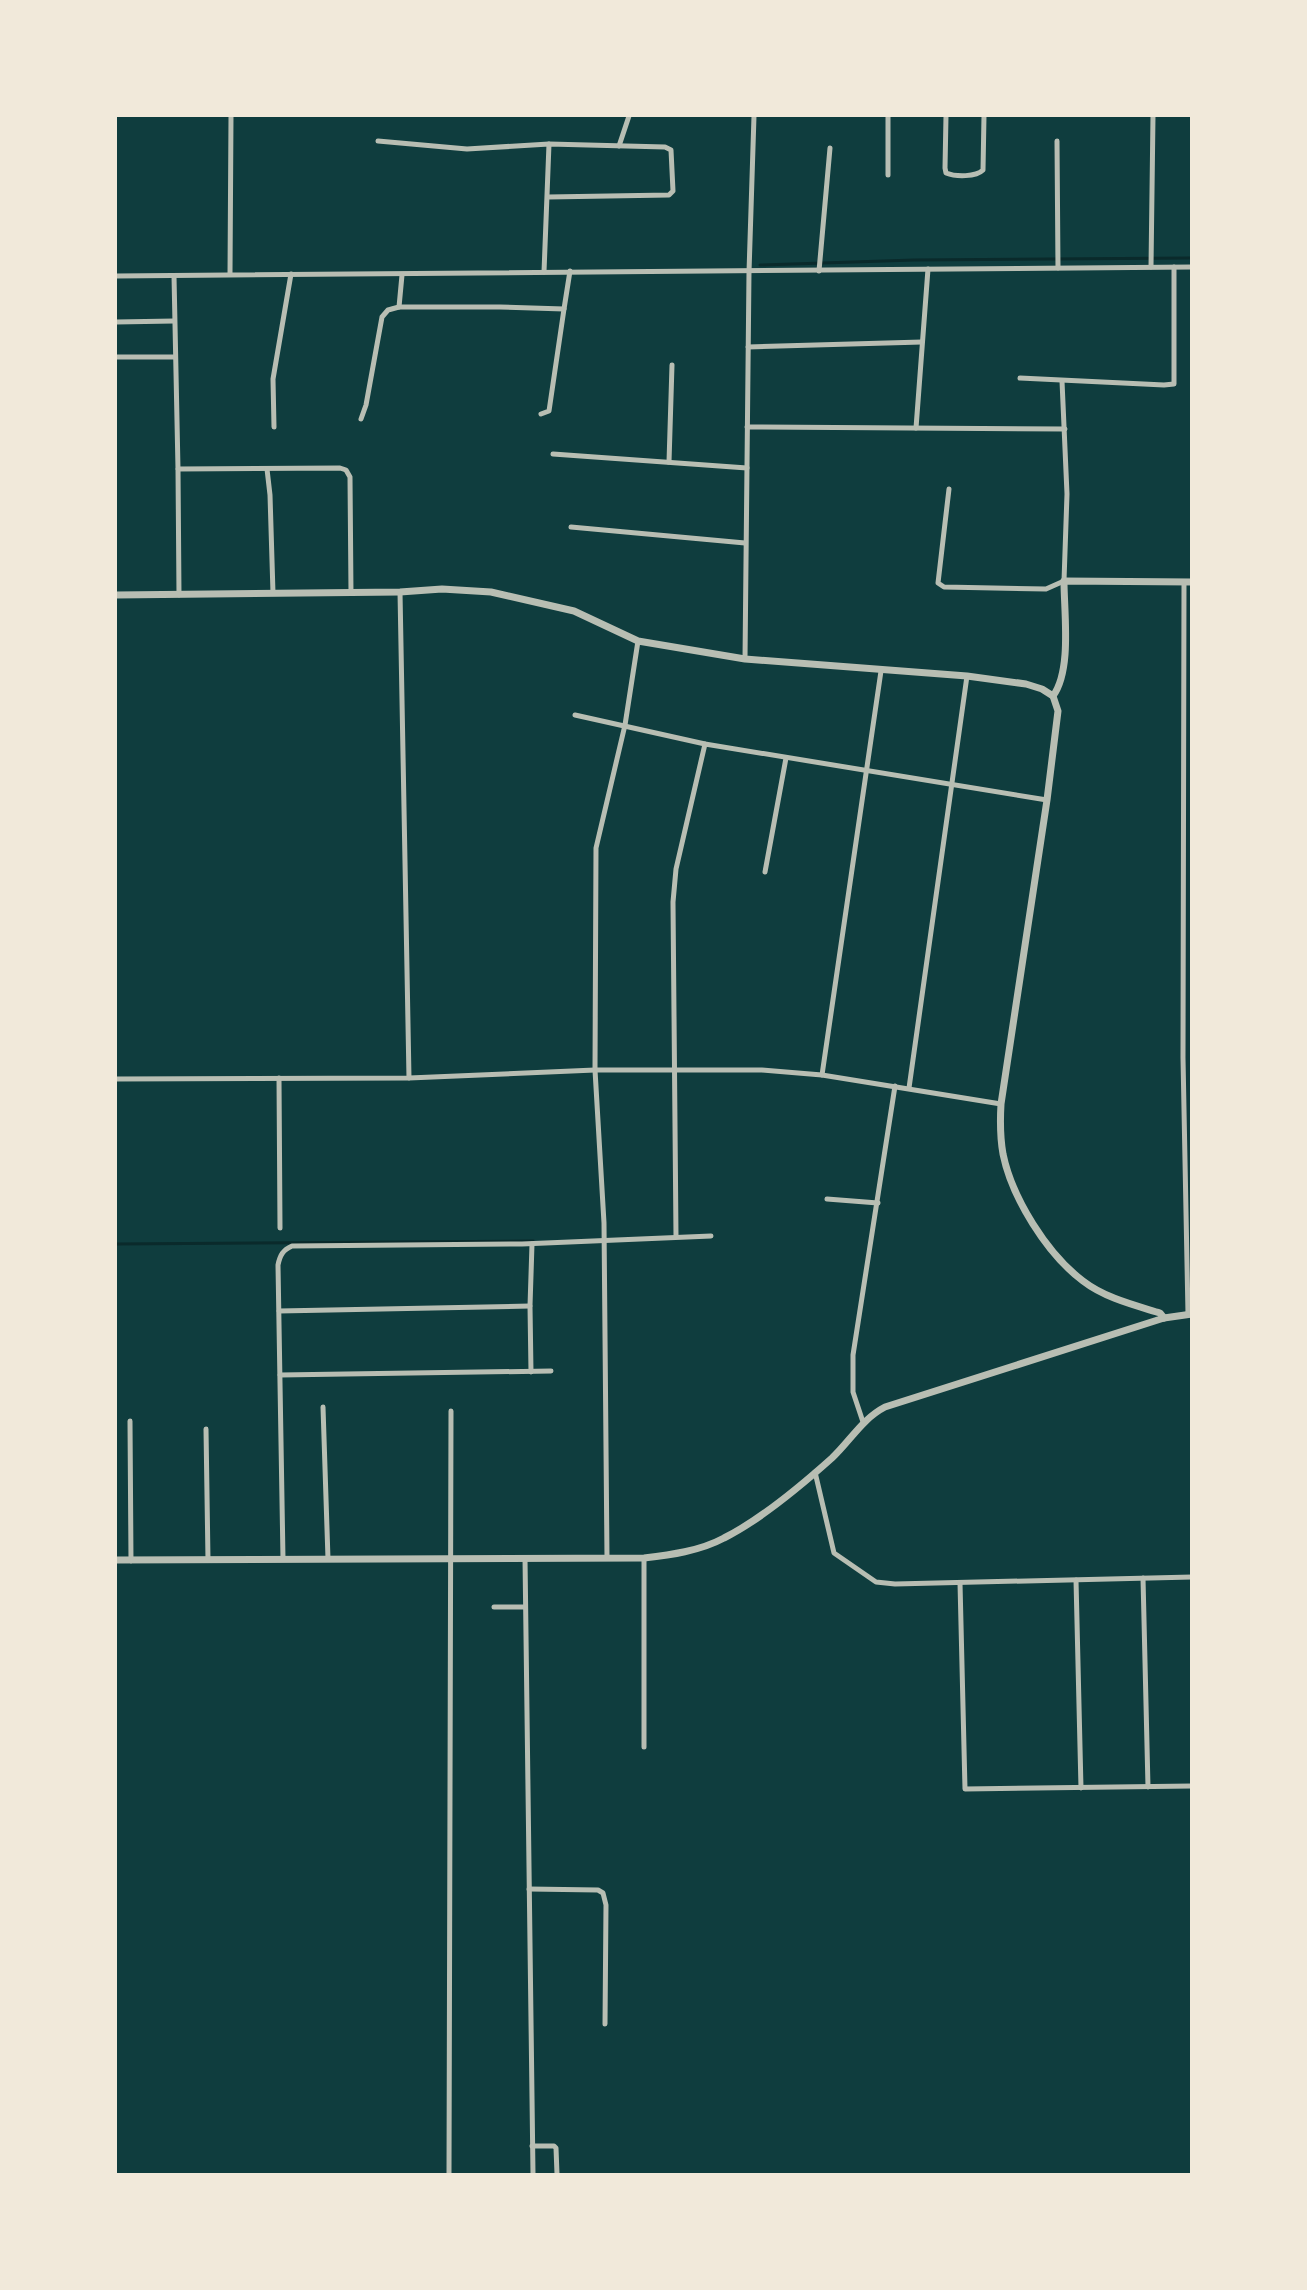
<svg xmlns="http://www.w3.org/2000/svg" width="1307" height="2290" font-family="'DejaVu Sans',sans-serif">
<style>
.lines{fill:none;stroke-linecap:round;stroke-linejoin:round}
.stream{stroke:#0a2a2b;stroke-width:3}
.minor{stroke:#b8beb3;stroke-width:5}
.tertiary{stroke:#b8beb3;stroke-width:7}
</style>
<rect width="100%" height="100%" fill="#0f3d3e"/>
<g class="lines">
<g class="stream">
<polyline points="760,265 914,260 1192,258"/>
<polyline points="116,1244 533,1241"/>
</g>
<g class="minor">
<path d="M 946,116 L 945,168 L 946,173 C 956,177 976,177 983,170 L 984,116"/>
<polyline points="378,141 467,149 549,144 665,147 671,150 673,191 669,195 548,197"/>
<polyline points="1057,141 1058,268"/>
<polyline points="619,146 629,116"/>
<polyline points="888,175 888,116"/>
<polyline points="1151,267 1153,116"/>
<polyline points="819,271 830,148"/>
<polyline points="544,272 549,144"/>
<polyline points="230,274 231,116"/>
<polyline points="116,276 1192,267"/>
<polyline points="174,276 178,469 179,595"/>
<polyline points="399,307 500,307 564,309 570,271"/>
<polyline points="116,322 174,321"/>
<polyline points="748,347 922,342"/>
<polyline points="116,357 175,357"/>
<polyline points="1020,378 1164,385 1174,384 1174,267"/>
<polyline points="541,414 549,411 564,309"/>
<polyline points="361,419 366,405 382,317 388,310 399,307 402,275"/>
<polyline points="274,427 273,379 291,274"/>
<polyline points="747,427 1065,429"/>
<polyline points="916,428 928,269"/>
<polyline points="553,454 747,468"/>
<polyline points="669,462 672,365"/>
<polyline points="178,469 340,468 346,470 350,477 351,593"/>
<polyline points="267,469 270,495 273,593"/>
<polyline points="949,489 938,583 944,587 1046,589 1064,581 1067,494 1062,381"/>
<polyline points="571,527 745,543"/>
<polyline points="1184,582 1183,1058 1188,1314"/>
<polyline points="400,592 409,1078"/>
<polyline points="745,659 749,272 754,116"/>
<polyline points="575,715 705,744 1047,800"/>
<polyline points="765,872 786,758"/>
<polyline points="822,1075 881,671"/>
<polyline points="279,1078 280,1228"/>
<polyline points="116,1079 409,1078 595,1070 762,1070 822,1075 1001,1104"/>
<polyline points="909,1088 967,676"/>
<polyline points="827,1199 878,1203"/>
<polyline points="676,1236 673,902 676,869 705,744"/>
<polyline points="279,1311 530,1306"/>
<polyline points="531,1372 530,1306 532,1244"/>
<polyline points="280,1375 551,1371"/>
<polyline points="323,1407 328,1559"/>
<polyline points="130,1421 131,1561"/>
<polyline points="863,1422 853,1392 853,1355 895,1086"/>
<polyline points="206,1429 208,1560"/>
<polyline points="815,1472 834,1553 876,1582 895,1584 1192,1577"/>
<polyline points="525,1558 533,2174"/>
<polyline points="607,1558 604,1223 595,1070 596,848 625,725 638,641"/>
<polyline points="644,1558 644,1747"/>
<path d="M 283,1559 L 278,1265 C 280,1255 283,1250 292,1246 L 522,1244 L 711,1236"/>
<polyline points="1143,1578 1148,1787"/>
<polyline points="1076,1580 1081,1788"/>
<polyline points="960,1583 965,1789 1192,1786"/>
<polyline points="494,1607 525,1607"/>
<polyline points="529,1889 598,1890 603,1893 606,1905 605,2024"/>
<polyline points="532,2146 554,2146 556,2148 557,2174"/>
<polyline points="449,2174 451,1411"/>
</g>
<g class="tertiary">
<path d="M 116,595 L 400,592 L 442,589 L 491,592 L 574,611 L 638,641 L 745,659 L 967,676 L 1026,684 L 1042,689 L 1053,696 L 1058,711 L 1047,800 L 1001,1104 C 1000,1121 1000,1137 1003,1154 C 1012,1198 1047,1254 1083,1281 C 1105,1298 1134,1305 1160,1313 L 1164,1318"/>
<path d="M 1053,696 C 1072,670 1064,613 1064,581 L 1192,582"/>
<path d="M 116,1560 L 644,1558 C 670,1555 700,1551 724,1538 C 758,1521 803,1484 832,1458 C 851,1440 862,1419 885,1407 L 1164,1318 L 1192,1314"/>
</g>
</g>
<rect width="1307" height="2290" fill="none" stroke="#f1e9da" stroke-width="234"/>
</svg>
